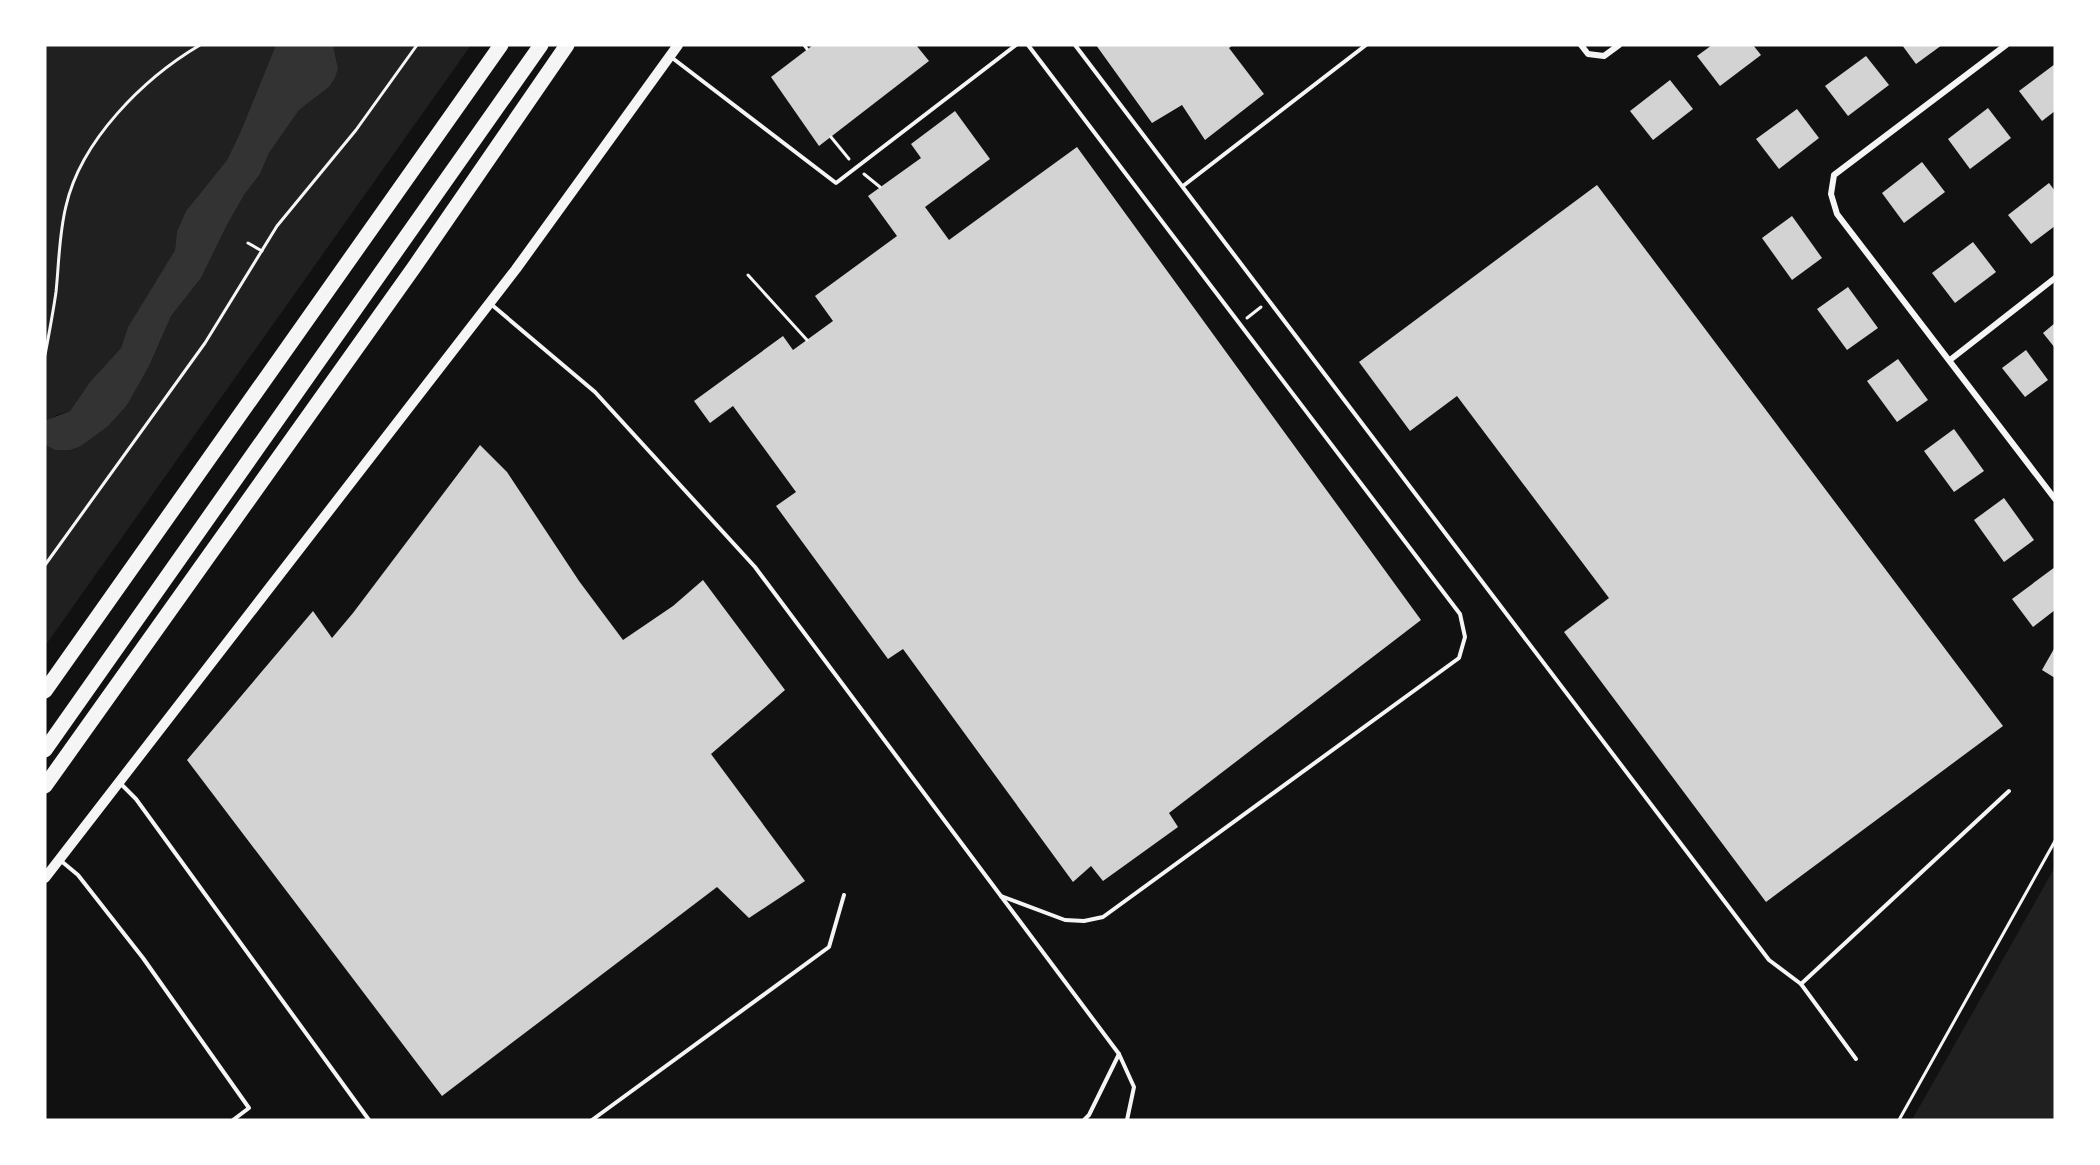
<svg xmlns="http://www.w3.org/2000/svg" width="2100" height="1165" font-family="Signika,sans-serif">
<style>
.green{fill:#202020}
.water{fill:#333}
.building{fill:#d3d3d3}
.lines{fill:none;stroke-linecap:round;stroke-linejoin:round}
.path{stroke:#f5f5f5;stroke-width:3}
.service{stroke:#f5f5f5;stroke-width:4}
.minor{stroke:#f5f5f5;stroke-width:6}
.tertiary{stroke:#f5f5f5;stroke-width:10}
.motorway{stroke:#f5f5f5;stroke-width:15}
</style>
<rect width="100%" height="100%" fill="#111"/>
<g class="green">
<polygon points="45,45 276,45 240,133 227,160 186,211 177,231 175,250 128,327 121,348 90,382 70,411 56,415 45,424"/>
<polygon points="333,45 471,45 45,646 45,445 55,450 81,446 108,425 150,364 171,316 201,278 227,225 244,195 260,174 269,153 299,110 329,87 335,78 338,69"/>
<polygon points="2055,867 2055,1120 1912,1120"/>
</g>
<polygon class="water" points="276,45 333,45 338,69 335,78 329,87 299,110 269,153 260,174 244,195 227,225 201,278 171,316 150,364 127,405 108,426 81,446 70,450 55,450 45,445 45,424 47,420 70,411 90,382 121,348 128,327 175,250 177,231 186,211 227,160 240,133"/>
<g class="building">
<polygon points="813,45 916,45 929,61 819,146 771,77"/>
<polygon points="1096,45 1233,45 1229,48 1264,94 1205,140 1182,105 1152,123"/>
<polygon points="1712,45 1753,45 1761,55 1720,86 1697,56"/>
<polygon points="1902,45 1942,45 1916,64"/>
<polygon points="1866,56 1889,85 1848,116 1825,86"/>
<polygon points="2055,64 2055,111 2042,121 2019,91"/>
<polygon points="1670,80 1693,109 1653,140 1630,111"/>
<polygon points="1988,108 2011,138 1970,169 1948,139"/>
<polygon points="1797,109 1819,138 1779,169 1756,139"/>
<polygon points="955,111 990,159 925,207 949,240 1077,147 1421,620 1169,813 1178,827 1103,881 1091,866 1073,882 903,649 888,659 776,506 796,492 733,406 710,423 694,401 783,336 793,350 833,321 815,296 897,236 868,196 921,158 911,144"/>
<polygon points="1922,162 1945,192 1904,223 1882,193"/>
<polygon points="2049,183 2055,191 2055,226 2031,244 2008,215"/>
<polygon points="1597,185 2003,726 1766,902 1564,632 1609,598 1457,396 1410,431 1359,362"/>
<polygon points="1792,216 1822,258 1792,280 1762,238"/>
<polygon points="1973,242 1996,272 1955,303 1932,273"/>
<polygon points="1848,287 1878,328 1847,350 1817,309"/>
<polygon points="2055,323 2055,348 2043,333"/>
<polygon points="2026,350 2048,380 2025,397 2002,368"/>
<polygon points="1898,359 1928,400 1897,422 1867,381"/>
<polygon points="1954,429 1984,471 1954,492 1924,451"/>
<polygon points="480,445 507,472 579,581 623,640 673,606 703,580 785,690 711,754 805,881 749,918 717,887 442,1096 187,760 313,611 332,638 353,613"/>
<polygon points="2004,498 2034,540 2004,562 1974,520"/>
<polygon points="2055,567 2055,610 2033,627 2012,599"/>
<polygon points="2055,647 2055,678 2042,670"/>
</g>
<g class="lines">
<g class="path">
<polyline points="804,45 807,49"/>
<polyline points="831,137 849,159"/>
<polyline points="864,174 880,187"/>
<polyline points="248,243 262,251"/>
<polyline points="748,275 807,340"/>
<polyline points="1247,318 1261,307"/>
<path d="M 45,355 C 49,334 53,313 56,292 C 59,263 59,234 66,206 C 81,140 144,78 200,45"/>
<polyline points="45,565 205,343 277,226 356,130 417,45"/>
<polyline points="1899,1120 2055,841"/>
</g>
<g class="service">
<polyline points="1075,45 1769,960 1801,984 2009,791"/>
<polyline points="671,57 836,183 1016,45"/>
<polyline points="1183,186 1366,45"/>
<polyline points="492,305 595,392 755,567 1119,1054 1134,1087 1127,1120"/>
<polyline points="119,782 136,799 369,1120"/>
<polyline points="60,860 78,875 143,958 249,1108 233,1120"/>
<polyline points="1001,896 1065,920 1084,921 1103,917 1459,658 1465,637 1460,614 1028,45"/>
<polyline points="1801,984 1856,1059"/>
<polyline points="592,1120 829,947 844,895"/>
<polyline points="1084,1120 1089,1115 1119,1054"/>
</g>
<g class="minor">
<polyline points="1581,45 1588,54 1604,56 1619,45"/>
<polyline points="2006,45 1834,175 1831,194 1837,214 2055,499"/>
<polyline points="1950,360 2055,278"/>
</g>
<polyline class="tertiary" points="45,878 516,269 678,45"/>
<g class="motorway">
<polyline points="45,691 501,45"/>
<polyline points="45,750 541,45"/>
<polyline points="45,786 415,266 567,45"/>
</g>
</g>
<rect width="2100" height="1165" fill="none" stroke="#ffffff" stroke-width="93"/>
</svg>
